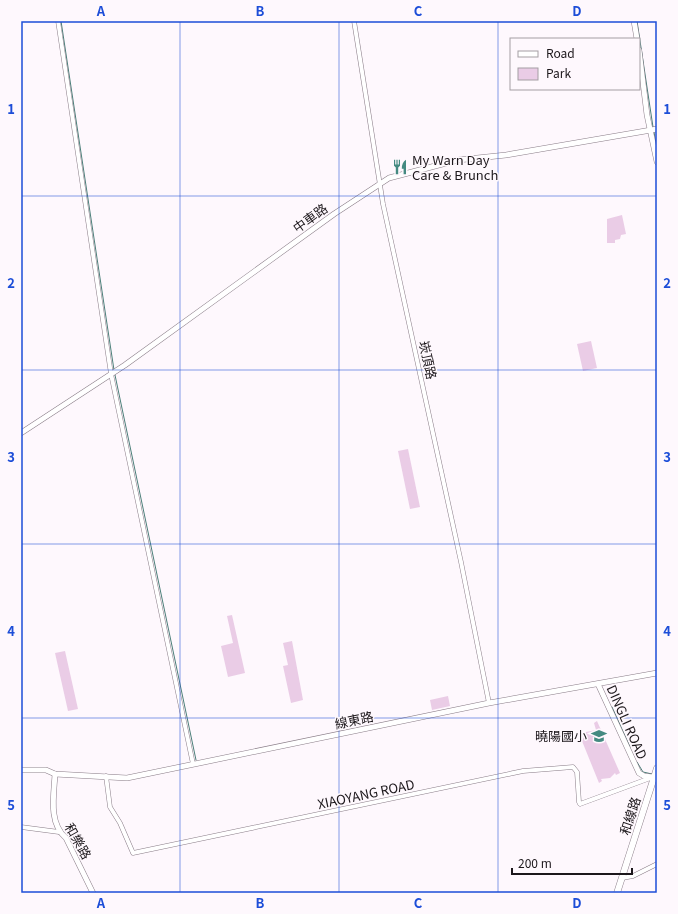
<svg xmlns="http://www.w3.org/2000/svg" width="678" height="914" font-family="Georgia,'Noto Sans TC',serif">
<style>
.green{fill:#eacce6}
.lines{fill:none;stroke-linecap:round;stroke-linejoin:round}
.stream{stroke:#4b7f79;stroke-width:1}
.minor-casing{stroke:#897c87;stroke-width:5}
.tertiary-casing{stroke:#897c87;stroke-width:6}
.secondary-casing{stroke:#897c87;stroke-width:7}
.minor{stroke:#fff;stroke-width:4}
.tertiary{stroke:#fff;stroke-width:5}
.secondary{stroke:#fff;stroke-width:6}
.grid{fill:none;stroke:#1d4ed8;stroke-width:1;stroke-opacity:0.55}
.labels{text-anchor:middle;stroke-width:3;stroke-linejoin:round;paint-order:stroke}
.poi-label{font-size:13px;fill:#1c171b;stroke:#fef8fd;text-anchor:start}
.street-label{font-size:13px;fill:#1c171b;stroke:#fef8fd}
.neatline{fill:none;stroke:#1d4ed8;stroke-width:1.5}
.grid-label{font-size:13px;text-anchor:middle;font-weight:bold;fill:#1d4ed8}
</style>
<rect width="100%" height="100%" fill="#fef8fd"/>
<g class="green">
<polygon points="622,215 626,234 621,235 620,239 615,240 615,243 607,243 607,219"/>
<polygon points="591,341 597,368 583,371 577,344"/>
<polygon points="408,449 420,507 410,509 398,451"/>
<polygon points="232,615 245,673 228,677 221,646 233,643 227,616"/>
<polygon points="292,641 303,700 291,703 283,666 288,665 283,643"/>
<polygon points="65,651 78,709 68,711 55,653"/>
<polygon points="448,696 450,706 432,710 430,700"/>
<polygon points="597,721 620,773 616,775 615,773 610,778 601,779 602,781 599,783 582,741 586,732 596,730 594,723"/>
</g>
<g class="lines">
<g class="stream">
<polyline points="61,21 114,370"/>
<polyline points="637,21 653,127"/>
<polyline points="654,132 657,149"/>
<polyline points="115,375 196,760"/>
<polyline points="612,707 630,747"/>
<polyline points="637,762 643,772 652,774"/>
</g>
<g class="minor-casing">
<g id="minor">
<polyline points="58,21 111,374 193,764"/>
<polyline points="354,21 383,204 461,562 489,703"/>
<polyline points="106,776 110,807 120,823 133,853 523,771 573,767 577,772 579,802 580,804 653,777"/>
<polyline points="21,827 59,832"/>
<polyline points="622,878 633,876 657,864"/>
</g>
</g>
<g class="tertiary-casing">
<g id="tertiary">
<polyline points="634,21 637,39"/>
<polyline points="639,50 647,115 657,162"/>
<polyline points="21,433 125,365 334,214 389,178 458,160 506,155 657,129"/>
<polyline points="598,684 639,773 644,776 653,777"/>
<polyline points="21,770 46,770 55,774 127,778 489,703 657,673"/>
<path d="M 55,774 C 54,794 48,823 66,838 L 93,893"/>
</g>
</g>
<g class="secondary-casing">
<polyline id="secondary" points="617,893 657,768"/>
</g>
<use href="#minor" class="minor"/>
<use href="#tertiary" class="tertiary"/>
<use href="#secondary" class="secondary"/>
</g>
<path class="grid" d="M 180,21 L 180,893M 339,21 L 339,893M 498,21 L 498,893M 21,196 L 657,196M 21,370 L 657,370M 21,544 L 657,544M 21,718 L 657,718"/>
<defs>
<g id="restaurant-bare" transform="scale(1.2)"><path d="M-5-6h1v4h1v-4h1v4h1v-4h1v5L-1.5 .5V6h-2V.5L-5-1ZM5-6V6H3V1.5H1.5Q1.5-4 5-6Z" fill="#448a81" stroke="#fef8fd" stroke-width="2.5" paint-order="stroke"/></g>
<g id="school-bare" transform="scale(1.2)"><path d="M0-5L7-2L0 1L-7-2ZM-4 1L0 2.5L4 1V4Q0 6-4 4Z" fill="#448a81" stroke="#fef8fd" stroke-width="2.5" paint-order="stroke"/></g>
</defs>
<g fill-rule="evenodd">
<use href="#restaurant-bare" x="400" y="167"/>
<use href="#school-bare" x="599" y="736"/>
</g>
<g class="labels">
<g class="poi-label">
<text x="412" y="165">My Warn Day<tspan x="412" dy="15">Care &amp; Brunch</tspan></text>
<text x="587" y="741" text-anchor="end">曉陽國小</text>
</g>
<g class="street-label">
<text transform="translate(310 218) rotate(-36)" y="5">中車路</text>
<text transform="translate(428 360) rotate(78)" y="5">崁頂路</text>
<text transform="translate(354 720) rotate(-12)" y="5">線東路</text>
<text transform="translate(627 722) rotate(66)" y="5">DINGLI ROAD</text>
<text transform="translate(366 794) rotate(-12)" y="5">XIAOYANG ROAD</text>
<text transform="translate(630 816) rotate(-72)" y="5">和線路</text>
<text transform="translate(78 841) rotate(60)" y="5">和樂路</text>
</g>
</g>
<rect width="678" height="914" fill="none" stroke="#fef8fd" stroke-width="44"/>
<rect x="510" y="38" width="130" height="52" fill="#fef8fd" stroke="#a49ea3"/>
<rect x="518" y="51" width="20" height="6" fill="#ffffff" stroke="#a49ea3"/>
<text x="546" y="58" font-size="12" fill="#1c171b">Road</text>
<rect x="518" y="68" width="20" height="12" fill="#eacce6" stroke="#a49ea3"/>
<text x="546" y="78" font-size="12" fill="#1c171b">Park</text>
<path d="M512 868v6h120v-6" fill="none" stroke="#1c171b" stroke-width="2"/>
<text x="518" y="868" font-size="12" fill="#1c171b" stroke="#fef8fd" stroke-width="3" paint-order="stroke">200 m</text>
<rect x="22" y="22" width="634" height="870" class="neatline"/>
<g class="grid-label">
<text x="101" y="16">A</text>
<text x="260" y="16">B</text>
<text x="418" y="16">C</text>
<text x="577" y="16">D</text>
<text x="11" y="114">1</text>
<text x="667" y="114">1</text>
<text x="11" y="288">2</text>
<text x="667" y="288">2</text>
<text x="11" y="462">3</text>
<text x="667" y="462">3</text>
<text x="11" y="636">4</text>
<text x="667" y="636">4</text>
<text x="11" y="810">5</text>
<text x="667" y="810">5</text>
<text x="101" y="908">A</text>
<text x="260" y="908">B</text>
<text x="418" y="908">C</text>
<text x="577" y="908">D</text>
</g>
</svg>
